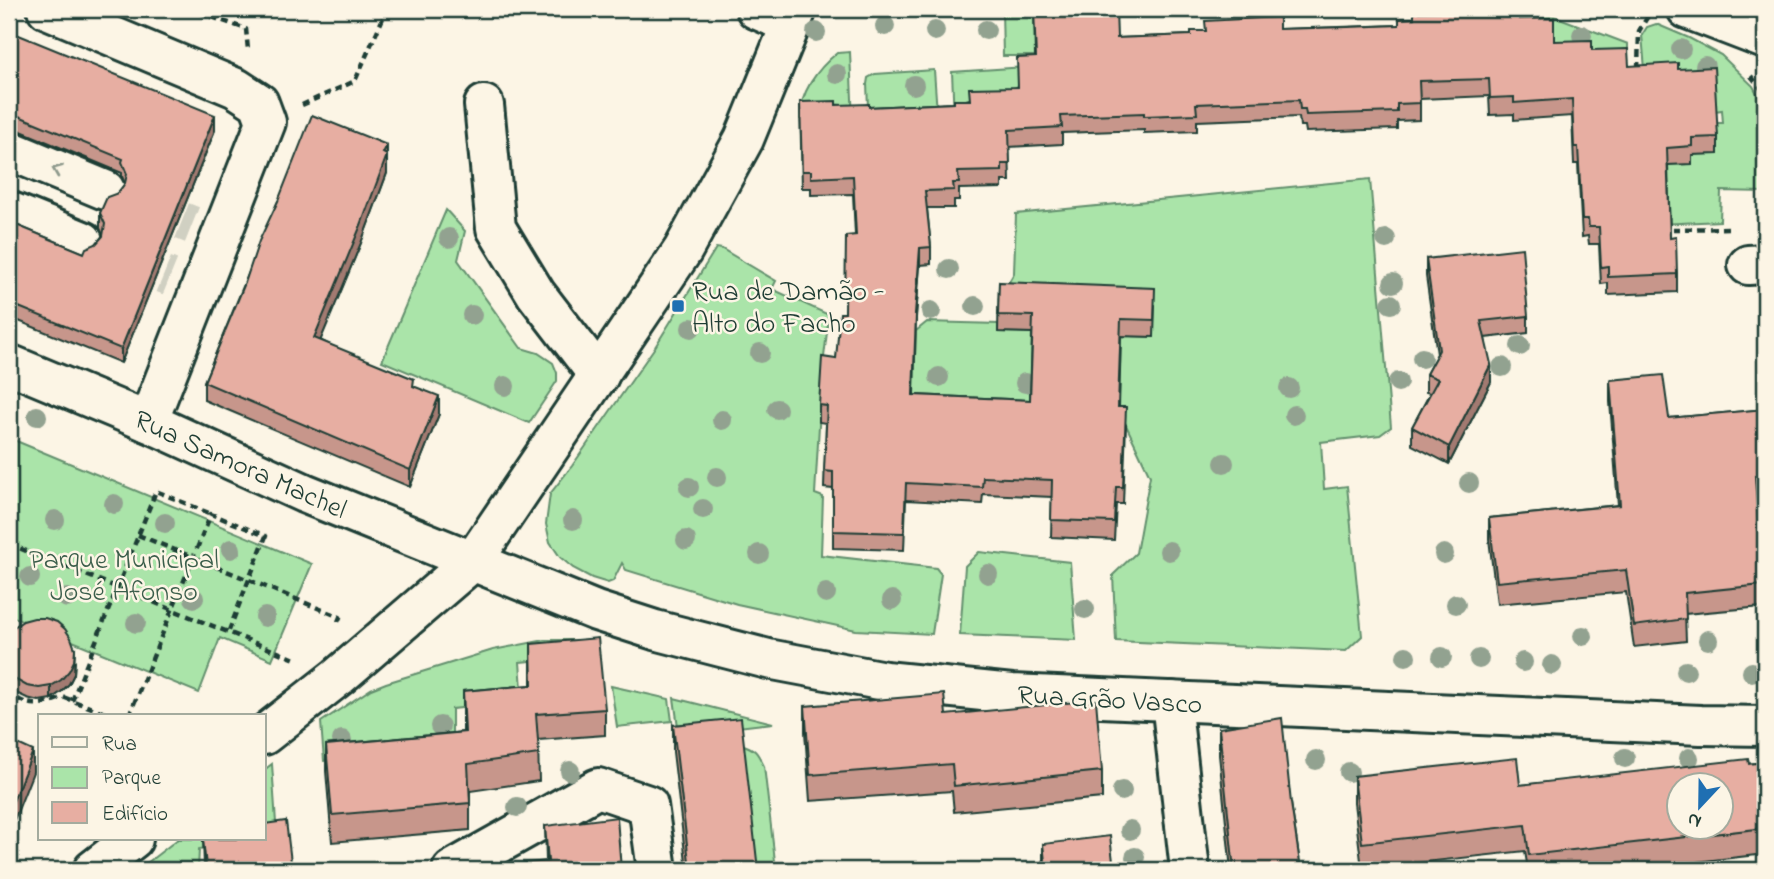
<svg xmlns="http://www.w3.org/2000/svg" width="1774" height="879" font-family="'Indie Flower',sans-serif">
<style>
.green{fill:#aae4a9;stroke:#64906e;stroke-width:2}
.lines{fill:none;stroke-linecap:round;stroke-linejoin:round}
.minor-tunnel{stroke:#d0d0c2;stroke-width:38;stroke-dasharray:38 19;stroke-linecap:butt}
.minor-casing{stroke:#1f3d34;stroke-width:44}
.path{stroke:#1f3d34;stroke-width:4.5;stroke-dasharray:7 5;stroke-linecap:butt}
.minor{stroke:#fcf5e5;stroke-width:38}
.tree{fill:#92a290}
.wall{fill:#c7968b;stroke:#1f3d34;stroke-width:2}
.shaded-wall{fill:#a27a71;stroke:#1f3d34;stroke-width:2}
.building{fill:#e7aea2;stroke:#1f3d34;stroke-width:2;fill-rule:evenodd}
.oneway{stroke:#8e998c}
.poi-dot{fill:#1f6fb2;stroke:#fcf5e5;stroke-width:2.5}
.labels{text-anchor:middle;stroke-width:5;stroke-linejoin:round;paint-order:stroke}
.poi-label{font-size:28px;fill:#1f3d34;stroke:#fcf5e5;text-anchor:start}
.street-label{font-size:28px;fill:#1f3d34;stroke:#fcf5e5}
.park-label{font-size:28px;fill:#3b5e4b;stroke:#fcf5e5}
</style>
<rect width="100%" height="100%" fill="#fcf5e5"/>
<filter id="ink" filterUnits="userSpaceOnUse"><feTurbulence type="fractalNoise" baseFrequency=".0143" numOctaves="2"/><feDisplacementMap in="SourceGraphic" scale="14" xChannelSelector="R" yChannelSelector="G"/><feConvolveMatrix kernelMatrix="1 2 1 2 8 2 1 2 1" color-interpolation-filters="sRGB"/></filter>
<g filter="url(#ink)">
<g class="green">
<polygon points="1002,9 1039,9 1046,56 1003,56"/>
<polygon points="1514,9 1536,9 1628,44 1628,66 1515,30"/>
<polygon points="1656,24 1689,38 1721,55 1753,86 1765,108 1765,192 1721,191 1720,221 1660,224 1651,154 1717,154 1716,123 1723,123 1722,110 1715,111 1647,92 1642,35 1647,27"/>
<path d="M 850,52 L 853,122 L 818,119 L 800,119 C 799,94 817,69 837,53 Z"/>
<polygon points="1026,67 1017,94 954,118 952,72"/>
<polygon points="934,70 938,127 869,130 867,84 868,78 875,74"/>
<polygon points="1370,179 1391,427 1380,435 1321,442 1324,489 1347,486 1362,636 1346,651 1116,641 1113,575 1136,553 1150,476 1126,425 1118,424 1121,336 1154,337 999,299 1014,273 1016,214"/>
<polygon points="446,210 465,231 458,260 521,348 538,353 553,363 557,373 557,381 529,423 382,361"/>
<polygon points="716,248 722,249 776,281 772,289 829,315 822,374 815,494 823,497 821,555 936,568 941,574 932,634 856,630 737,604 626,570 622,563 613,581 608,583 592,578 573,568 560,557 550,542 546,524 550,494 572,466 655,347"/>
<polygon points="927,322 998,324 998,332 1033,333 1030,417 913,413 916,331"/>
<polygon points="9,438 312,564 272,660 220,638 199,693 9,615"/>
<polygon points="979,552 1070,562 1076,640 960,635 965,566"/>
<polygon points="545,640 570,640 595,643 594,655 520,662 523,702 452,709 452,750 324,761 321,722 371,689 386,683 493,650"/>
<polygon points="611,686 669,699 672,721 617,727"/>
<polygon points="674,698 773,723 679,734"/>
<path d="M 741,744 C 756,749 757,752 764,766 L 776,870 L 755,870 Z"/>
<polygon points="272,764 277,838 199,849 198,870 138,870 178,839 264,839 264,770"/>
</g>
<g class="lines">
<g class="minor-tunnel">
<polyline points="129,200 192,225"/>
<polyline points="111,253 170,277"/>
</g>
<g class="minor-casing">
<g id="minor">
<polyline points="47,9 236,88 259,103 266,122 148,422"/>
<polyline points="756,9 790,24"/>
<polyline points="1687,9 1765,39"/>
<polyline points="484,105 496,228 536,294 599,376"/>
<polyline points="9,150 105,190"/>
<polyline points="9,211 83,241"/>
<polyline points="1748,265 1765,264"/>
<polyline points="9,364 148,422 304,493 596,611 655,630 768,659 885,681 1012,694 1701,725 1765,726"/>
<polyline points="1171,701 1190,870"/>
<polyline points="264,735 338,677 473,561 683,250 744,139 797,9"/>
<polyline points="93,870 133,839"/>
<polyline points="452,870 598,788 648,805 657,870"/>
</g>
</g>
<g class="path">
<polyline points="189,9 246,29 248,50"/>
<polyline points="1629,9 1651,17"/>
<polyline points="1638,69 1639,31 1648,16"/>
<polyline points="1751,76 1759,86 1765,95"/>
<polyline points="302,105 355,81 387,9"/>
<polyline points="1673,229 1733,228"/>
<polyline points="138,535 340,617 337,624"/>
<polyline points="9,544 295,659"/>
<path d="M 9,691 C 25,709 43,706 63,697 L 113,716"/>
<polyline points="72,701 156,491 211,514"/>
<polyline points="129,716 211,514 266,536 228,633"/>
</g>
<use href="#minor" class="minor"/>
</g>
<g class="tree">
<circle cx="885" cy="26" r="10"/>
<circle cx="986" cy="30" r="10"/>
<circle cx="935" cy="31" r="10"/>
<circle cx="816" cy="32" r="10"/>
<circle cx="1582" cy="35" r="10"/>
<circle cx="1681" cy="49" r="10"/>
<circle cx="1705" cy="66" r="10"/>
<circle cx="837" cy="74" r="10"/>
<circle cx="914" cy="85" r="10"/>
<circle cx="449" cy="238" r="10"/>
<circle cx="1386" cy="239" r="10"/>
<circle cx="949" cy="269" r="10"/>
<circle cx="1393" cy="283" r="10"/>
<circle cx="1391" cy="304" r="10"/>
<circle cx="975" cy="306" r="10"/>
<circle cx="931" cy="311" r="10"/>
<circle cx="472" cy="315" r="10"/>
<circle cx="691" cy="328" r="10"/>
<circle cx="1520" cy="346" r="10"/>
<circle cx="760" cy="353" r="10"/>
<circle cx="1422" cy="358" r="10"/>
<circle cx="1502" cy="367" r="10"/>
<circle cx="939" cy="377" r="10"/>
<circle cx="1398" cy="382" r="10"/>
<circle cx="1025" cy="383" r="10"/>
<circle cx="505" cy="386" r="10"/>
<circle cx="1289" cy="388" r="10"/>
<circle cx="777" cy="409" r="10"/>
<circle cx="1294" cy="415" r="10"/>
<circle cx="37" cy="416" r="10"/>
<circle cx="722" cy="420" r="10"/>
<circle cx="1224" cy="463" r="10"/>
<circle cx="717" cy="477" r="10"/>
<circle cx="1469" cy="483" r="10"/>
<circle cx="689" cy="487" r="10"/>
<circle cx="114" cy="504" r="10"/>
<circle cx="703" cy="509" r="10"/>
<circle cx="55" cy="520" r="10"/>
<circle cx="573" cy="520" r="10"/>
<circle cx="165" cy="523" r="10"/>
<circle cx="686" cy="540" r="10"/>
<circle cx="231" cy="549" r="10"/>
<circle cx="1169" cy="551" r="10"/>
<circle cx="759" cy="554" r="10"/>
<circle cx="1444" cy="554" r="10"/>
<circle cx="988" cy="574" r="10"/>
<circle cx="30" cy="577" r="10"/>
<circle cx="826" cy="593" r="10"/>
<circle cx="67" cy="598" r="10"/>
<circle cx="194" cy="598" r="10"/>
<circle cx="892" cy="600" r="10"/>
<circle cx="1456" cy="604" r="10"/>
<circle cx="1085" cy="609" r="10"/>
<circle cx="265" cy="617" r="10"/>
<circle cx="136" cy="623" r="10"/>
<circle cx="1583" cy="636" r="10"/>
<circle cx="1708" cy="640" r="10"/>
<circle cx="1406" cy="656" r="10"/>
<circle cx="1442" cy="657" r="10"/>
<circle cx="1479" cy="659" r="10"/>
<circle cx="1523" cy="662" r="10"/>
<circle cx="1552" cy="665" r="10"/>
<circle cx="1686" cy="671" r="10"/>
<circle cx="1752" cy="672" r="10"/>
<circle cx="440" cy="726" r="10"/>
<circle cx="342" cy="740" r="10"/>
<circle cx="1625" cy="758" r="10"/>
<circle cx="1689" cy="758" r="10"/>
<circle cx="1316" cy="760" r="10"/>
<circle cx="570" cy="771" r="10"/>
<circle cx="1349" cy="772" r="10"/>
<circle cx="1122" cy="791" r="10"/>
<circle cx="517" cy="807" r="10"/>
<circle cx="1130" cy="830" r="10"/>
<circle cx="1135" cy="857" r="10"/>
</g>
<g class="wall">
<polygon points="1034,9 1117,38 1191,35 1279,29 1399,25 1487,16 1519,19 1554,41 1592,50 1629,66 1678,69 1718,137 1718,154 1692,155 1692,164 1668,165 1670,238 1677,274 1677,292 1608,295 1608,283 1601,284 1599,244 1589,244 1588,236 1582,237 1578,164 1574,164 1572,116 1514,120 1514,114 1490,115 1489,96 1420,99 1420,120 1397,121 1397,129 1306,132 1305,126 1300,126 1299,117 1197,121 1197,131 1144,133 1144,130 1062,133 1062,144 1009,147 1010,181 1002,181 1002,188 959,189 959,200 954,200 954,208 927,208 931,247 931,264 920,265 916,314 914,395 1030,400 1032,333 998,332 999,282 1155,305 1154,337 1121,336 1119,407 1126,425 1123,504 1116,504 1114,540 1051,537 1052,497 983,494 982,504 906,500 904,550 833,548 833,489 824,488 826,423 819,422 819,405 836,359 845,313 855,235 853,194 811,195 811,188 802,188 800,102 869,107 954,103 1017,87 1035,57"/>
<polygon points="9,31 215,130 121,363 9,317 9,222 84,253 96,244 103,235 100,228 100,213 125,184 122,176 122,173 9,126"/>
<polygon points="387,145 387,173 361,243 320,340 414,386 439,414 410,487 204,400 204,382 278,201"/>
<polygon points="1426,259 1528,316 1528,333 1485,338 1491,382 1449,464 1412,445 1412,427 1430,393 1426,392 1426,374 1437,354 1426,276"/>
<polygon points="1610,380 1669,418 1765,409 1765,497 1757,498 1762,585 1762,607 1685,614 1686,641 1634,647 1626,592 1497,604 1489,539 1489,518 1618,505 1610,402"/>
<polygon points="9,635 75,662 74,674 69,684 61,692 51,699 39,701 27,698 16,693 9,683"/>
<polygon points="531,644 605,709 605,735 538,740 539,781 470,791 470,830 332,842 326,771 326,745 463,732 463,691 531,685"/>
<polygon points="805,706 946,715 1102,771 1102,798 954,812 952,791 810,801 805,732"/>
<polygon points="673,725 758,870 687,870 673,752"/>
<polygon points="1219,728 1291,803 1301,870 1231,870 1219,755"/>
<polygon points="1765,762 1765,854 1626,870 1528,870 1525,851 1362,869 1354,803 1354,776 1520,785"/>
<polygon points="545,826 621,870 546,861"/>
<polygon points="203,839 264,839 292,870 204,866"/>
<polygon points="1043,844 1114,870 1043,870"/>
</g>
<g class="shaded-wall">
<polygon points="215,115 215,130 121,363 121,349"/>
<polygon points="387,145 387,173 361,243 314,356 314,338 383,153"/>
<polygon points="920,248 920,265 915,331 915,314"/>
<polygon points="1491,364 1491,382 1449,464 1449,447"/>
<polygon points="439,396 439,414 410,487 410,470"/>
<polygon points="75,649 74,674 69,684 61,692 51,699 51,686"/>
<polygon points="33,751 33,772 9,833 9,811"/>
</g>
<g class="building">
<polygon points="1034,9 1116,9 1117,38 1191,35 1191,31 1206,31 1205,21 1279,17 1279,29 1348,27 1399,25 1399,19 1414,18 1414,12 1486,10 1487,16 1519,13 1519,19 1554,18 1554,41 1592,40 1592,50 1628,49 1629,66 1678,63 1678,69 1714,67 1718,137 1692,138 1692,146 1667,148 1670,238 1676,237 1677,274 1608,277 1608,266 1601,267 1599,227 1589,227 1588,219 1582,219 1578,147 1574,147 1572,99 1514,103 1514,97 1490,98 1489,79 1419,81 1420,103 1397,104 1397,112 1306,115 1305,109 1300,109 1299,100 1196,104 1197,114 1144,116 1144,113 1061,116 1062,127 1009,130 1010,164 1002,164 1002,171 958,172 959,183 953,183 954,190 925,191 931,247 920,248 915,314 916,314 913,395 1030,400 1033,316 998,315 999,282 1155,288 1154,320 1121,319 1118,407 1126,407 1123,487 1116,487 1114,522 1051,520 1052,480 983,477 982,487 906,483 904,533 833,531 833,472 824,471 827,406 819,405 822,357 836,359 840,313 845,313 846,236 856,235 853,176 811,178 811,171 802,171 800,102 836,101 836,105 869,104 869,107 954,103 954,100 970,100 969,88 1018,87 1017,58 1036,57"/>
<polygon points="9,31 215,115 121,349 9,303 9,222 84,253 86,248 96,244 103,236 105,224 100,213 107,197 118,193 125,183 127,174 122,162 123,159 9,112"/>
<polygon points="312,115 387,145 383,153 387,155 361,225 314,338 414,379 413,386 439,396 410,470 204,382 245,283 259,241 278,201"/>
<polygon points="1522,248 1528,316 1481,321 1491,364 1449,447 1412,427 1438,379 1426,374 1439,350 1426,259"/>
<polygon points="1663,375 1669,418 1765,409 1765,475 1755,476 1762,585 1685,593 1686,619 1634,626 1626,570 1497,582 1489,518 1620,505 1610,380"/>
<polygon points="34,618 45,618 57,622 65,629 71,638 75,649 74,661 69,671 61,680 51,686 39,688 27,686 16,680 9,671 9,635 14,627 23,621"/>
<polygon points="598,638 605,709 536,714 539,754 468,764 470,803 332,815 326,745 465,732 463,691 532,685 531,644"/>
<polygon points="944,694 946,715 1096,700 1102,771 954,786 952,764 810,775 805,706"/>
<polygon points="741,718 758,870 690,870 673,725"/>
<polygon points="1282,718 1291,803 1301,870 1234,870 1219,728"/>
<polygon points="9,740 33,751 9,811"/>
<path d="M 1517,758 L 1520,785 L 1748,759 L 1749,764 L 1765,762 L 1765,828 L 1529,855 L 1525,825 L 1362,843 L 1354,776 ZM 1679,785 L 1721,785 L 1721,827 L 1679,827 Z"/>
<polygon points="617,817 621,870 478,870 478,868 548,861 545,826"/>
<polygon points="286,821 292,870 180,870 206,866 203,839 264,839 264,824"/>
<polygon points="1110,836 1114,870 1046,870 1043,844"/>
</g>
<defs><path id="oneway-chevron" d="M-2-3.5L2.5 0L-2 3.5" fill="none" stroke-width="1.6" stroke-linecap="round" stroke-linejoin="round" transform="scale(1.75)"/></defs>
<use class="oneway" href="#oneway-chevron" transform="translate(57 170) rotate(-158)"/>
</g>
<rect class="poi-dot" x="671" y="299" width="14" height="14" rx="3.5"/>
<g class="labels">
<g class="poi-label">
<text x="692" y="300">Rua de Damão -<tspan x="692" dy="32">Alto do Facho</tspan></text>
</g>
<g class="street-label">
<text transform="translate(241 463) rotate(24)" y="10">Rua Samora Machel</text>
<text transform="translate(1110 698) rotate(3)" y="10">Rua Grão Vasco</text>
</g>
<g class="park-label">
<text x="124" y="568">Parque Municipal<tspan x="124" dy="32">José Afonso</tspan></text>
</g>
</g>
<rect width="1774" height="879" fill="none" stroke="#fcf5e5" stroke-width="35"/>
<rect x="18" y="18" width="1739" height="844" fill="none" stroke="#1f3d34" stroke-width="2.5" filter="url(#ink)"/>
<rect x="38" y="714" width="228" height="126" fill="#fcf5e5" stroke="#a4ab9e" stroke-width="2"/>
<rect x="52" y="737" width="35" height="10" fill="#fcf5e5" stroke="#a4ab9e" stroke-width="2"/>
<text x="102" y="750" font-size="21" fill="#1f3d34">Rua</text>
<rect x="52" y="767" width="35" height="21" fill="#aae4a9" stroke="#a4ab9e" stroke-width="2"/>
<text x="102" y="784" font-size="21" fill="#1f3d34">Parque</text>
<rect x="52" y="802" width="35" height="21" fill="#e7aea2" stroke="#a4ab9e" stroke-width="2"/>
<text x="102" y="820" font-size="21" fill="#1f3d34">Edifício</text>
<g transform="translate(1700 806) rotate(202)"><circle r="33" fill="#fcf5e5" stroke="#a4ab9e" stroke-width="2"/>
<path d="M0-5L12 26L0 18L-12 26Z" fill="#1f6fb2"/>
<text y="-10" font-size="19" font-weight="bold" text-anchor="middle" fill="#1f3d34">N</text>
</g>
</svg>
